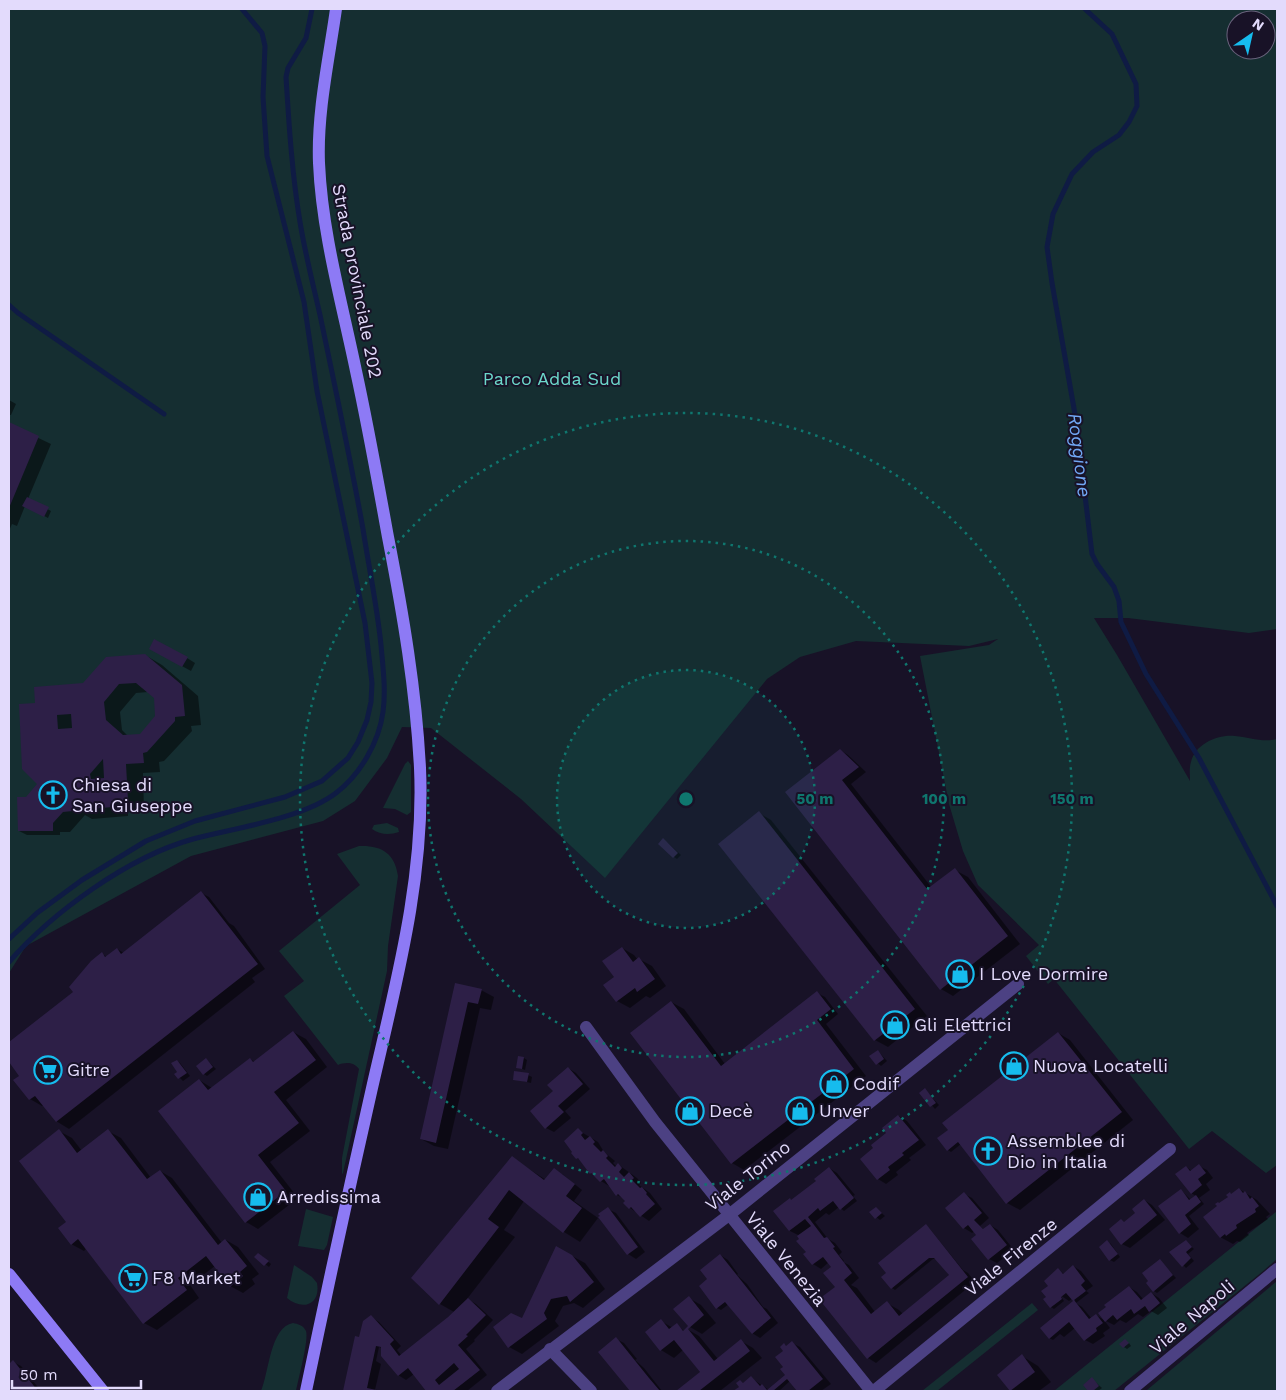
<svg xmlns="http://www.w3.org/2000/svg" width="1286" height="1400" font-family="'Work Sans',sans-serif">
<style>
.green{fill:#152e31;fill-rule:evenodd}
.shadow{fill:#0007;fill-rule:evenodd}
.lines{fill:none;stroke-linecap:round;stroke-linejoin:round}
.stream{stroke:#0f1b44;stroke-width:5}
.building{fill:#2d1f47;fill-rule:evenodd}
.street{stroke:#4c4183;stroke-width:12}
.secondary{stroke:#8d7af5;stroke-width:12}
.ring{fill:none;stroke:#0f766e;stroke-width:2.5;stroke-dasharray:2.5 5}
.labels{text-anchor:middle;stroke-width:4;stroke-linejoin:round;paint-order:stroke}
.street-label{font-size:18px;fill:#e3dbfc;stroke:#181227}
.park-label{font-size:18px;fill:#6cd8cb;stroke:#181227}
.poi-label{font-size:18px;fill:#e3dbfc;stroke:#181227;text-anchor:start}
.water-label{font-size:19px;font-style:italic;fill:#71a7f4;stroke:#181227}
.centre{fill:#0f766e;stroke:#181227;stroke-width:2.5}
.ring-label{font-size:15px;text-anchor:middle;font-weight:bold;fill:#0f766e;stroke:#181227;stroke-width:4;stroke-linejoin:round;paint-order:stroke}
</style>
<rect width="100%" height="100%" fill="#181227"/>
<g class="green">
<path d="M 9,9 L 1277,9 L 1277,629 L 1249,633 L 1128,618 L 1094,618 L 1117,655 L 1190,781 C 1190,775 1189,768 1191,762 C 1195,744 1218,734 1235,736 C 1249,737 1263,743 1277,739 L 1277,1165 L 1266,1173 L 1212,1131 L 1189,1149 L 1054,979 L 1048,984 L 1026,956 L 1039,945 L 978,885 L 963,851 L 949,804 L 920,656 L 989,645 L 998,639 L 969,646 L 856,641 L 800,657 L 767,679 L 605,878 L 521,799 L 431,728 L 402,727 L 387,758 L 355,801 L 323,821 L 191,856 L 26,946 L 9,973 ZM 1236,20 L 1266,20 L 1266,50 L 1236,50 Z"/>
<polygon points="408,761 411,765 411,812 407,815 395,809 383,808 405,764"/>
<path d="M 387,823 L 398,828 L 399,832 C 390,835 380,835 372,829 L 374,825 Z"/>
<path d="M 359,846 C 381,845 395,853 398,876 L 388,946 L 387,971 L 343,1173 L 342,1174 L 342,1158 L 359,1069 C 354,1062 345,1062 338,1065 L 284,996 L 304,981 L 279,951 L 360,885 L 337,854 Z"/>
<polygon points="306,1209 333,1217 327,1245 324,1250 298,1246"/>
<polygon points="1277,1211 1277,1259 1262,1272 1114,1391 1054,1391"/>
<path d="M 294,1265 L 312,1277 L 317,1283 C 321,1305 302,1311 287,1298 Z"/>
<polygon points="1277,1281 1277,1391 1147,1391 1147,1390"/>
<polygon points="1032,1303 1038,1310 937,1391 922,1391"/>
<path d="M 293,1323 C 298,1324 303,1325 306,1331 C 309,1340 298,1380 296,1391 L 261,1391 C 269,1373 270,1327 293,1323 Z"/>
</g>
<g class="shadow">
<polygon points="9,400 16,404 11,415 9,415"/>
<polygon points="9,424 51,444 28,499 51,511 48,518 25,506 17,526 12,524 9,531"/>
<polygon points="158,653 187,658 195,663 191,671"/>
<path d="M 145,655 L 162,665 L 198,696 L 201,725 L 191,726 L 192,731 L 164,761 L 159,762 L 160,772 L 143,773 L 144,809 L 128,810 L 128,816 L 92,819 L 85,815 L 70,832 L 60,832 L 60,835 L 27,835 L 19,831 L 27,798 L 39,784 L 36,704 L 84,685 ZM 148,692 L 155,698 L 156,717 L 140,736 L 128,736 L 122,730 L 120,712 L 136,693 Z"/>
<polygon points="840,750 848,755 866,772 851,784 932,888 955,870 968,877 1020,944 953,996 941,989 787,792"/>
<polygon points="759,813 771,820 927,1016 888,1047 875,1040"/>
<polygon points="667,842 681,855 677,859 674,857"/>
<polygon points="201,893 209,897 229,923 234,926 265,969 252,978 255,982 69,1129 56,1121 44,1105 42,1106 30,1099 21,1076 9,1060 9,1044 74,992 102,954 107,957 117,949 124,953"/>
<polygon points="622,948 634,955 638,960 639,959 652,966 666,986 650,998 646,996 630,1008 617,1001 616,977"/>
<polygon points="456,985 481,990 494,997 491,1010 480,1008 448,1149 434,1146 421,1139"/>
<polygon points="817,993 825,997 838,1014 826,1024 866,1076 744,1170 732,1163 671,1002 684,1009 725,1064"/>
<polygon points="293,1032 306,1039 327,1067 286,1100 310,1131 270,1162 298,1198 258,1229 246,1222 199,1080 212,1088 250,1059 255,1062"/>
<polygon points="1058,1033 1070,1040 1133,1120 1020,1210 1007,1203 961,1144 951,1152 948,1150"/>
<polygon points="878,1051 887,1061 881,1066 871,1057"/>
<polygon points="524,1058 527,1060 525,1070 517,1067"/>
<polygon points="206,1059 216,1069 207,1076 204,1074"/>
<polygon points="177,1061 180,1063 190,1076 183,1081 176,1074 179,1072"/>
<polygon points="568,1068 576,1073 590,1089 565,1111 571,1118 554,1132 546,1128 555,1091"/>
<polygon points="528,1075 532,1077 531,1083 514,1079"/>
<polygon points="925,1090 939,1105 935,1109 921,1093"/>
<polygon points="899,1116 907,1121 926,1145 909,1158 911,1160 896,1172 898,1175 886,1184 878,1179 862,1159 875,1148 888,1133"/>
<polygon points="578,1130 598,1142 604,1152 615,1161 613,1163 617,1167 619,1165 637,1178 641,1183 639,1185 650,1193 662,1209 649,1221 630,1208 625,1203 625,1199 617,1195 610,1185 609,1186 601,1181 590,1173 583,1162 572,1153"/>
<polygon points="59,1131 72,1138 82,1151 108,1131 121,1138 151,1178 160,1171 172,1178 222,1243 226,1240 238,1247 259,1274 252,1279 255,1284 243,1293 230,1286 215,1266 190,1285 199,1298 157,1330 144,1323 86,1249 84,1251 71,1244"/>
<polygon points="512,1158 546,1180 562,1174 582,1190 574,1201 598,1218 580,1242 564,1232 524,1201 504,1230 515,1237 467,1299 476,1304 493,1320 474,1340 475,1341 466,1349 487,1375 467,1391 428,1391 414,1374 406,1380 398,1375 382,1348 379,1347 376,1361 381,1364 375,1390 379,1391 344,1391 356,1338 360,1338 371,1317 379,1322 401,1346 397,1350 402,1356 454,1312 440,1304"/>
<polygon points="1199,1166 1207,1170 1213,1178 1206,1184 1210,1190 1199,1198 1204,1204 1189,1216 1199,1229 1188,1238 1180,1233 1181,1190 1191,1200 1196,1196 1191,1193 1186,1167 1192,1171"/>
<polygon points="829,1168 837,1173 855,1195 853,1196 857,1201 844,1211 839,1207 829,1215 826,1213 815,1222 828,1239 835,1243 842,1252 839,1255 844,1261 843,1262 849,1265 859,1278 851,1285 857,1288 875,1312 887,1303 899,1310 903,1314 950,1276 937,1259 933,1259 895,1290 892,1288 926,1226 929,1228 963,1270 968,1273 975,1282 876,1363 868,1358 821,1300 837,1287 833,1267 829,1262 821,1269 813,1264 805,1254 808,1253 800,1236 790,1231 775,1212 792,1201 817,1181"/>
<polygon points="1239,1189 1257,1200 1270,1214 1266,1217 1268,1219 1247,1233 1249,1235 1240,1242 1237,1241 1233,1244 1220,1237 1220,1204"/>
<polygon points="964,1194 972,1198 989,1218 980,1226 984,1230 990,1225 998,1230 1014,1250 997,1263 989,1259 978,1235 975,1231 972,1233 964,1228 947,1208"/>
<polygon points="1144,1200 1152,1205 1165,1220 1130,1248 1122,1244 1125,1222 1136,1213"/>
<polygon points="876,1208 885,1216 880,1220 871,1213"/>
<polygon points="608,1209 616,1213 645,1252 636,1259 628,1254"/>
<polygon points="1107,1242 1111,1244 1120,1257 1114,1262 1110,1260"/>
<polygon points="1186,1242 1194,1249 1188,1254 1194,1261 1186,1268 1171,1252"/>
<polygon points="720,1255 728,1260 738,1274 737,1275 747,1284 763,1307 767,1309 778,1323 760,1338 752,1333 729,1304 721,1310 717,1308 707,1281"/>
<polygon points="262,1256 271,1264 269,1267 256,1257"/>
<polygon points="572,1256 585,1263 605,1289 583,1308 574,1303 563,1306 555,1321 559,1326 522,1354 509,1347 495,1327 522,1320"/>
<polygon points="1160,1261 1176,1278 1157,1293 1154,1291"/>
<polygon points="1073,1266 1081,1271 1093,1286 1086,1291 1089,1293 1076,1303 1082,1307 1092,1319 1096,1315 1104,1320 1110,1328 1103,1333 1105,1336 1093,1344 1085,1340 1075,1328 1064,1337 1060,1334 1053,1340 1049,1338 1075,1301 1073,1298 1069,1301 1060,1295 1064,1301 1054,1309 1051,1307 1048,1297 1050,1285 1059,1270 1064,1274"/>
<polygon points="1129,1287 1137,1292 1143,1299 1151,1293 1159,1298 1167,1308 1158,1315 1151,1311 1143,1317 1138,1314 1126,1323 1120,1320 1114,1325 1106,1321"/>
<polygon points="689,1298 701,1305 716,1323 702,1334 690,1327"/>
<polygon points="661,1321 673,1328 677,1325 684,1331 687,1329 699,1336 718,1359 741,1341 753,1348 762,1358 720,1391 678,1391 701,1373 683,1350 674,1358 661,1350 646,1333"/>
<polygon points="616,1339 624,1343 637,1359 635,1360 644,1368 662,1391 631,1391 600,1352"/>
<polygon points="792,1343 800,1347 831,1384 821,1391 798,1391 790,1381 779,1391 735,1391 740,1387 740,1381 744,1384 751,1378 769,1390 786,1376 784,1345 788,1347"/>
<polygon points="1129,1343 1131,1346 1127,1349 1124,1347"/>
<polygon points="1022,1356 1038,1366 1051,1382 1039,1391 1013,1391 998,1375"/>
<polygon points="13,1362 21,1366 41,1391 9,1391 9,1365"/>
<polygon points="1092,1379 1102,1388 1098,1391 1090,1391 1085,1385"/>
</g>
<g class="lines">
<g class="stream">
<polyline points="1085,9 1112,34 1136,84 1137,106 1129,122 1119,135 1093,152 1072,174 1053,214 1047,247 1052,283 1076,420 1092,554 1097,564 1114,587 1119,601 1121,622 1146,674 1199,758 1277,906"/>
<polyline points="9,305 18,313 164,414"/>
<polyline points="9,939 37,913 82,880 146,841 195,821 285,797 322,781 348,758 358,742 367,720 371,702 372,683 365,623 317,391 304,302 267,156 263,97 265,46 262,33 242,9"/>
<path d="M 9,962 C 53,912 128,857 193,839 C 234,828 302,819 336,793 C 360,775 379,742 383,712 C 386,690 383,668 381,645 C 377,606 369,568 363,529 C 350,457 335,386 320,315 C 313,284 305,253 300,222 C 292,174 289,125 286,77 L 288,68 L 306,38 L 312,9"/>
</g>
</g>
<g class="building">
<polygon points="9,422 39,436 9,508"/>
<polygon points="27,497 49,507 44,517 22,506"/>
<polygon points="154,639 188,657 182,667 149,649"/>
<path d="M 145,654 L 182,685 L 185,716 L 175,717 L 175,721 L 147,752 L 143,753 L 144,763 L 126,764 L 128,800 L 111,801 L 112,807 L 63,812 L 53,823 L 53,831 L 18,831 L 17,797 L 26,797 L 37,784 L 22,769 L 19,704 L 35,703 L 34,687 L 83,683 L 106,657 ZM 136,683 L 154,698 L 155,716 L 140,734 L 123,735 L 106,720 L 104,702 L 119,684 ZM 71,714 L 72,728 L 58,729 L 57,715 ZM 103,759 L 104,778 L 91,779 L 90,774 Z"/>
<polygon points="840,749 859,767 842,780 927,889 955,868 1008,936 940,990 785,792"/>
<polygon points="759,811 915,1009 874,1041 718,844"/>
<polygon points="663,838 678,853 673,858 658,844"/>
<polygon points="201,891 258,964 56,1122 35,1096 29,1100 13,1080 19,1076 9,1062 9,1042 73,992 69,987 91,961 102,952 105,957 117,948 121,954"/>
<polygon points="622,947 633,962 639,957 655,979 637,992 635,988 616,1002 603,985 614,977 602,961"/>
<polygon points="455,983 482,989 478,1004 468,1002 436,1143 420,1139"/>
<polygon points="817,991 831,1009 817,1020 854,1069 731,1164 630,1033 671,1001 721,1066"/>
<polygon points="293,1031 316,1060 274,1092 299,1123 258,1155 286,1191 245,1223 158,1111 199,1079 208,1090 250,1058 253,1062"/>
<polygon points="1058,1032 1122,1112 1006,1204 958,1142 947,1151 937,1138 948,1130 942,1123"/>
<polygon points="878,1050 884,1059 876,1065 869,1056"/>
<polygon points="518,1056 524,1057 522,1069 516,1068"/>
<polygon points="206,1058 213,1067 203,1075 196,1066"/>
<polygon points="177,1060 187,1073 178,1079 174,1074 177,1072 171,1063"/>
<polygon points="568,1067 583,1084 558,1106 564,1112 545,1129 530,1111 553,1091 547,1085"/>
<polygon points="514,1071 529,1073 527,1082 513,1080"/>
<polygon points="925,1088 936,1103 930,1107 919,1093"/>
<polygon points="898,1115 919,1140 902,1153 904,1155 888,1167 890,1170 877,1180 860,1159 873,1148 871,1145 886,1133 882,1128"/>
<polygon points="578,1128 583,1133 581,1135 585,1140 590,1136 595,1142 593,1144 601,1152 603,1150 608,1156 606,1158 615,1167 618,1163 622,1168 619,1172 624,1177 629,1172 634,1178 632,1180 640,1188 642,1187 647,1193 646,1194 655,1204 640,1217 631,1207 629,1209 623,1203 625,1201 618,1194 616,1196 604,1179 600,1182 591,1173 590,1174 578,1158 576,1159 571,1153 572,1152 564,1141"/>
<polygon points="59,1129 77,1153 108,1129 147,1179 160,1170 218,1245 225,1239 247,1266 240,1272 243,1276 230,1287 206,1256 178,1278 187,1290 143,1324 78,1239 71,1245 58,1228 66,1222 19,1161"/>
<polygon points="512,1156 544,1180 554,1168 575,1184 566,1196 582,1208 563,1233 509,1190 488,1219 499,1227 439,1305 411,1278"/>
<polygon points="1199,1164 1206,1173 1198,1179 1202,1185 1191,1194 1175,1174 1186,1166 1190,1171"/>
<polygon points="829,1167 854,1198 840,1210 833,1201 820,1211 818,1208 808,1217 824,1238 827,1237 835,1247 833,1248 852,1273 844,1280 871,1314 887,1301 899,1316 949,1275 934,1258 929,1258 891,1289 881,1277 886,1273 878,1263 926,1224 968,1277 867,1359 819,1299 835,1287 823,1273 831,1267 823,1257 812,1265 803,1254 806,1252 796,1241 799,1239 797,1236 811,1226 805,1219 789,1231 773,1211 790,1198 791,1200 816,1181 814,1179"/>
<polygon points="1239,1188 1243,1193 1245,1191 1250,1199 1252,1197 1259,1206 1255,1209 1256,1212 1236,1225 1237,1228 1226,1236 1225,1234 1220,1238 1203,1217 1217,1206 1215,1204 1218,1202 1219,1203 1228,1197 1226,1195 1230,1192 1231,1194"/>
<polygon points="1181,1189 1189,1200 1196,1195 1201,1202 1185,1215 1191,1224 1179,1234 1158,1206"/>
<polygon points="964,1192 982,1213 974,1220 983,1229 990,1224 1007,1245 988,1260 971,1239 976,1235 968,1225 963,1229 945,1208"/>
<polygon points="1144,1199 1157,1215 1121,1245 1109,1229 1121,1219 1124,1222 1135,1213 1132,1209"/>
<polygon points="608,1207 638,1247 627,1255 598,1217 600,1216 598,1214"/>
<polygon points="876,1207 882,1213 875,1219 869,1212"/>
<polygon points="1107,1240 1118,1254 1109,1261 1099,1247"/>
<polygon points="1186,1240 1192,1247 1186,1252 1191,1258 1182,1267 1169,1252"/>
<polygon points="556,1246 572,1255 594,1282 570,1302 567,1296 551,1299 544,1313 547,1319 508,1348 493,1327 511,1313 522,1318"/>
<polygon points="258,1253 269,1261 264,1266 254,1257"/>
<polygon points="720,1254 771,1318 752,1334 725,1302 716,1309 699,1286 707,1279 700,1270"/>
<polygon points="1160,1259 1173,1275 1153,1292 1146,1283 1148,1281 1142,1273"/>
<polygon points="1073,1265 1085,1281 1081,1285 1086,1291 1074,1300 1089,1319 1096,1314 1103,1323 1096,1328 1097,1331 1084,1341 1069,1322 1049,1339 1040,1328 1073,1301 1066,1293 1061,1297 1062,1299 1050,1308 1043,1299 1046,1297 1041,1291 1048,1286 1044,1281 1058,1268 1063,1274"/>
<polygon points="1129,1286 1141,1300 1151,1292 1160,1303 1149,1312 1145,1306 1134,1314 1131,1309 1117,1320 1113,1315 1105,1322 1098,1313 1106,1307 1104,1305"/>
<polygon points="689,1296 704,1315 688,1329 714,1361 741,1339 750,1351 699,1391 676,1391 700,1372 674,1340 660,1351 645,1332 661,1319 669,1329 677,1323 683,1331 688,1326 673,1309"/>
<path d="M 468,1298 L 486,1315 L 466,1335 L 468,1336 L 458,1345 L 480,1370 L 453,1391 L 426,1391 L 408,1368 L 398,1376 L 381,1356 L 381,1347 L 376,1346 L 367,1388 L 381,1391 L 343,1391 L 355,1336 L 359,1337 L 363,1321 L 371,1315 L 394,1340 L 390,1344 L 399,1356 L 448,1317 ZM 454,1363 L 459,1369 L 439,1385 L 435,1380 Z"/>
<polygon points="616,1337 649,1378 660,1391 630,1391 598,1352"/>
<polygon points="1125,1339 1129,1343 1123,1348 1119,1344"/>
<polygon points="792,1341 823,1379 808,1391 797,1391 787,1379 773,1391 733,1391 739,1387 736,1383 740,1380 743,1383 751,1376 760,1386 762,1384 767,1390 785,1375 780,1369 783,1367 775,1357 783,1351 780,1347 784,1343 786,1346"/>
<polygon points="1022,1354 1035,1372 1010,1391 997,1375"/>
<polygon points="13,1360 38,1391 9,1391 9,1364"/>
<polygon points="1092,1377 1099,1386 1093,1391 1088,1391 1083,1385"/>
</g>
<g class="lines">
<g class="street">
<polyline points="586,1027 655,1122 871,1391"/>
<polyline points="550,1349 591,1391"/>
<polyline points="497,1391 729,1215 1018,984"/>
<polyline points="874,1391 1170,1149"/>
<polyline points="1130,1391 1277,1269"/>
</g>
<g class="secondary">
<polyline points="9,1274 103,1391"/>
<path d="M 306,1391 C 327,1290 349,1189 372,1088 C 396,983 425,877 420,768 C 416,690 403,614 388,537 C 378,482 368,426 356,371 C 342,303 322,233 319,163 C 317,112 329,59 336,9"/>
</g>
</g>
<circle cx="686" cy="799" r="129" fill="#0f766e" fill-opacity=".12"/>
<g class="ring">
<circle cx="686" cy="799" r="129"/>
<circle cx="686" cy="799" r="258"/>
<circle cx="686" cy="799" r="386"/>
</g>
<defs>
<g id="church-ring" transform="scale(1.4375)"><circle r="9.5" fill="#181227" stroke="#16bcee" stroke-width="1.5"/><path d="M-1.2-6h2.4v3.5h3.3v2.4h-3.3V6h-2.4V-.1h-3.3v-2.4h3.3Z" fill="#16bcee"/></g>
<g id="shop-ring" transform="scale(1.4375)"><circle r="9.5" fill="#181227" stroke="#16bcee" stroke-width="1.5"/><path d="M-5-2.5h2.3a2.7 3.5 0 0 1 5.4 0H5L5.5 6h-11ZM-1.5-2.5h3a1.5 2.3 0 0 0-3 0Z" fill="#16bcee"/></g>
<g id="supermarket-ring" transform="scale(1.4375)"><circle r="9.5" fill="#181227" stroke="#16bcee" stroke-width="1.5"/><path d="M-6-5.5h2.5l.6 2H6L4.5 2H-2.5L-4.4-4H-6ZM-1.5 3.2a1.3 1.3 0 1 0 .1 0ZM3 3.2a1.3 1.3 0 1 0 .1 0Z" fill="#16bcee"/></g>
</defs>
<g fill-rule="evenodd">
<use href="#church-ring" x="53" y="795"/>
<use href="#shop-ring" x="960" y="974"/>
<use href="#shop-ring" x="895" y="1025"/>
<use href="#shop-ring" x="1014" y="1066"/>
<use href="#supermarket-ring" x="48" y="1070"/>
<use href="#shop-ring" x="834" y="1084"/>
<use href="#shop-ring" x="690" y="1111"/>
<use href="#shop-ring" x="800" y="1111"/>
<use href="#church-ring" x="988" y="1151"/>
<use href="#shop-ring" x="258" y="1197"/>
<use href="#supermarket-ring" x="133" y="1278"/>
</g>
<g class="labels">
<g class="street-label">
<text transform="translate(357 281) rotate(79)" y="6">Strada provinciale 202</text>
<text transform="translate(748 1176) rotate(-38)" y="6">Viale Torino</text>
<text transform="translate(1011 1257) rotate(-39)" y="6">Viale Firenze</text>
<text transform="translate(786 1259) rotate(51)" y="6">Viale Venezia</text>
<text transform="translate(1192 1317) rotate(-40)" y="6">Viale Napoli</text>
</g>
<g class="park-label">
<text x="552" y="385">Parco Adda Sud</text>
</g>
<g class="poi-label">
<text x="72" y="791">Chiesa di<tspan x="72" dy="21">San Giuseppe</tspan></text>
<text x="979" y="980">I Love Dormire</text>
<text x="914" y="1031">Gli Elettrici</text>
<text x="1033" y="1072">Nuova Locatelli</text>
<text x="67" y="1076">Gitre</text>
<text x="853" y="1090">Codif</text>
<text x="709" y="1117">Decè</text>
<text x="819" y="1117">Unver</text>
<text x="1007" y="1147">Assemblee di<tspan x="1007" dy="21">Dio in Italia</tspan></text>
<text x="277" y="1203">Arredissima</text>
<text x="152" y="1284">F8 Market</text>
</g>
<g class="water-label">
<text transform="translate(1080 455) rotate(83)" y="7">Roggione</text>
</g>
</g>
<circle cx="686" cy="799" r="8" class="centre"/>
<g class="ring-label">
<text x="815" y="804">50 m</text>
<text x="944" y="804">100 m</text>
<text x="1072" y="804">150 m</text>
</g>
<rect width="1286" height="1400" fill="none" stroke="#e3dbfc" stroke-width="20"/>
<g transform="translate(1251 35) rotate(34)"><circle r="24" fill="#181227" stroke="#69627c"/>
<path d="M0-4L9 19L0 12L-9 19Z" fill="#16bcee"/>
<text y="-8" font-size="14" font-weight="bold" text-anchor="middle" fill="#e3dbfc">N</text>
</g>
<path d="M12 1380v8h129v-8" fill="none" stroke="#e3dbfc" stroke-width="2.5"/>
<text x="20" y="1380" font-size="15" fill="#e3dbfc" stroke="#181227" stroke-width="4" paint-order="stroke">50 m</text>
</svg>
